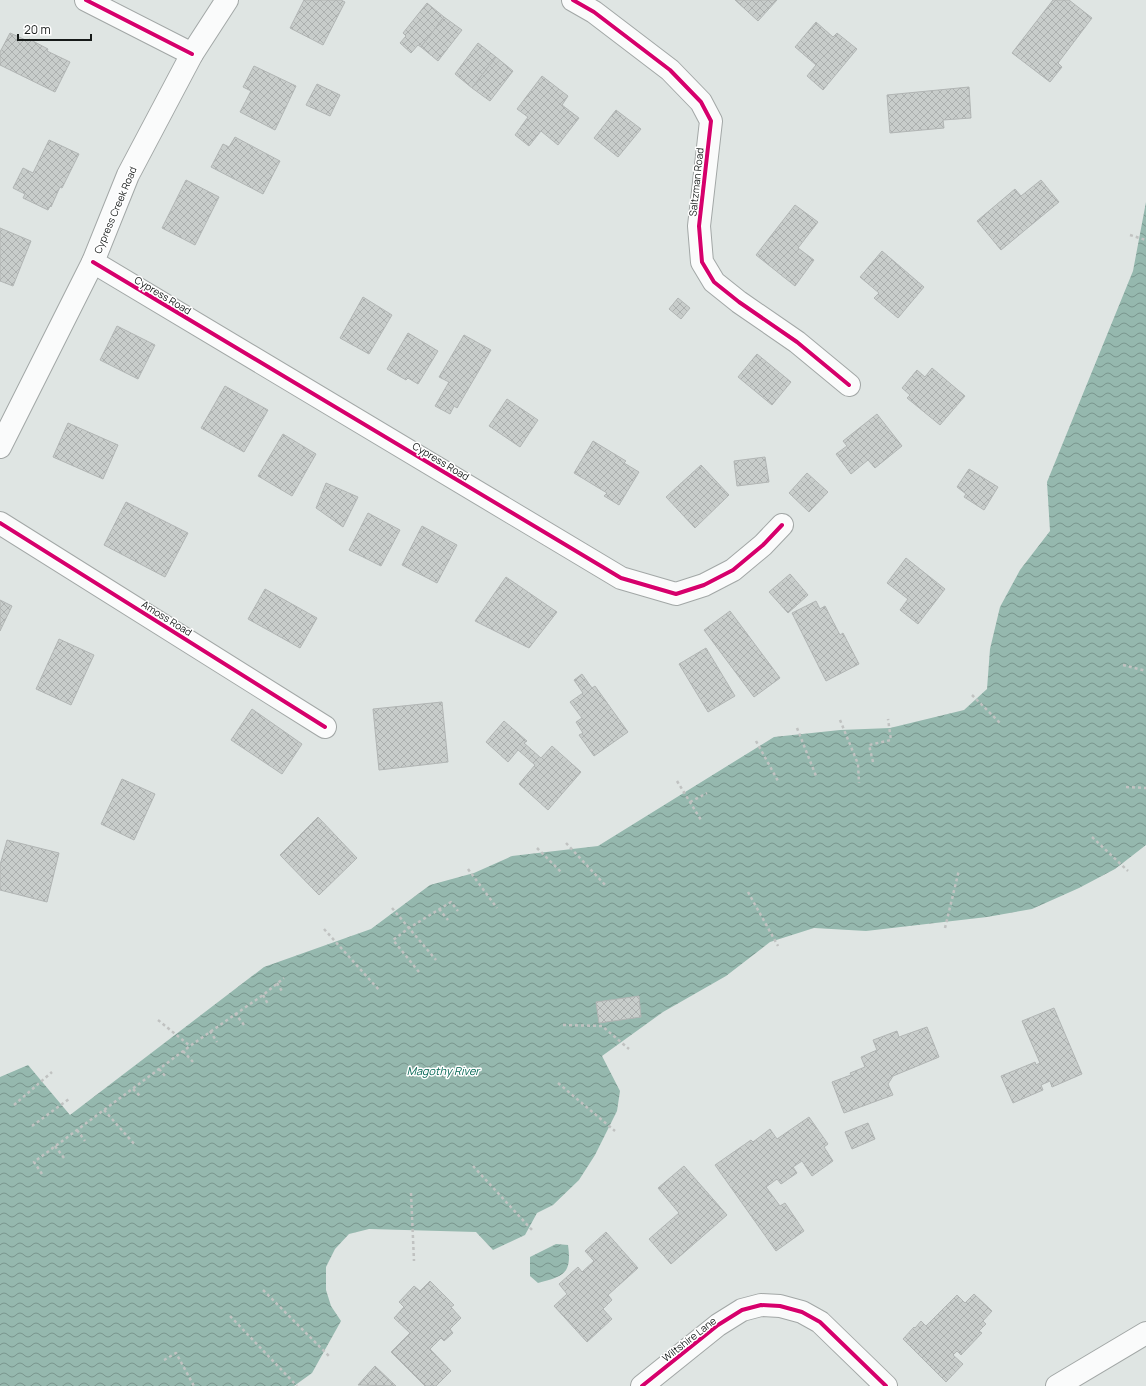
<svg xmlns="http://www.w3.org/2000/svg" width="1146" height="1386" font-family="Manrope,sans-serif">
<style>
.water{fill:url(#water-waves)}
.building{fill:url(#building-cross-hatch);stroke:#b1b5b4}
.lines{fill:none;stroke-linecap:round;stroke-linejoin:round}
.minor-casing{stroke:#a2a7a6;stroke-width:24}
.path{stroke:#c0c2c1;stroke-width:2.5;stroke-dasharray:3 3;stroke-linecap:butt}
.minor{stroke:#fafbfb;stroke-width:22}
.cycleway-casing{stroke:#fff;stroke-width:6}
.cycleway{stroke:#d6006c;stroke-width:4}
.labels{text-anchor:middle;stroke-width:3;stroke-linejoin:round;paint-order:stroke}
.street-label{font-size:10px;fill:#161a19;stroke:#fff}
.water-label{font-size:11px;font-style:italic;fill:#056654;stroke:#fff}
</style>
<defs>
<pattern id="water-waves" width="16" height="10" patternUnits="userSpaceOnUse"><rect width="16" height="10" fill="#95b8ae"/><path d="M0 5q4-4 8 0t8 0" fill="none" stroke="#79958d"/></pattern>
<pattern id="building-cross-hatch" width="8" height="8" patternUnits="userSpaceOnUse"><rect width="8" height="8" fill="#c8cdcb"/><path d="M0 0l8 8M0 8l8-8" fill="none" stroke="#abafae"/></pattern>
</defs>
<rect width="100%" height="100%" fill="#dfe5e3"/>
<g class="water">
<polygon points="1146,202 1146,845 1115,869 1079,888 1032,909 987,917 866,931 814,928 770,942 726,976 663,1012 602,1056 620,1091 617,1111 595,1155 579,1180 553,1205 537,1213 525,1235 493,1250 476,1232 369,1229 349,1234 335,1249 326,1267 326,1290 331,1306 341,1321 312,1373 294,1386 0,1386 0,1077 28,1065 70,1115 264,967 371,929 430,885 474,873 512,856 598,846 774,737 840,730 890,728 964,710 987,689 990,649 1000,607 1020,570 1050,531 1047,482 1133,271"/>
<path d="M 556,1244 L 568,1245 C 572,1274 564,1276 538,1283 L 530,1276 L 530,1257 Z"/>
</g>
<g class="building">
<polygon points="304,0 341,0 345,2 323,45 290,28"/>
<polygon points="735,0 777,0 758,21"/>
<polygon points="1053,0 1069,0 1092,18 1058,63 1062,67 1050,82 1012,53"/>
<polygon points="427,3 444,17 421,47 418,45 411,53 400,43 406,36 403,33"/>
<polygon points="444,17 462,30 438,61 421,47"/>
<polygon points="816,22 833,37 837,33 857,49 823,90 807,76 816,65 795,47"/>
<polygon points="10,33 28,41 29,39 48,49 47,51 70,62 55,92 0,65 0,52"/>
<polygon points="478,43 496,57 472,88 455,74"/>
<polygon points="496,57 513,71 490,101 472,88"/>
<polygon points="254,66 296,86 275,130 240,112 251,91 243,87"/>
<polygon points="542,76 568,96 562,105 579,118 558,145 541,131 529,146 515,135 528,117 517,109"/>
<polygon points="317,84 340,95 330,116 306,105"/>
<polygon points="969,87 971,118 943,120 944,128 890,133 887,95"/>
<polygon points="616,110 641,129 618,157 594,138"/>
<polygon points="235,137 280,161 263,194 211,167 223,144 229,147"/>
<polygon points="49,140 79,154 62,188 60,187 51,207 50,206 48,210 23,198 25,194 13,188 23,168 33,173"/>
<polygon points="186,180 219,197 195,245 162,228"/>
<polygon points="1041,180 1059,202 1001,250 977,221 1015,189 1021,196"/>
<polygon points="795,205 818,222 798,248 814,260 795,286 756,255"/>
<polygon points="0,228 31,241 13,286 0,281"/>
<polygon points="882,251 924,287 898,318 874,298 879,293 860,277"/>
<polygon points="363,297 392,315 369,354 340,338"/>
<polygon points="678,298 690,308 681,319 669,309"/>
<polygon points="117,326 155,345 138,379 100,360"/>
<polygon points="408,333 438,351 418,384 408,378 406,380 387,369"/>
<polygon points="464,335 491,350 457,408 454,406 450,414 435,406 449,382 439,377"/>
<polygon points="757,354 791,382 772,405 738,377"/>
<polygon points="932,368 965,396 940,425 907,398 910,395 902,388 917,370 925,377"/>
<polygon points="225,386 268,410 244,452 201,428"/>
<polygon points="507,399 538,420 520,447 489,426"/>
<polygon points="877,414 902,446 875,468 868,460 851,474 836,454 847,446 843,441"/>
<polygon points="68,423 118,445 103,479 53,457"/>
<polygon points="283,434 316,454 292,496 258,476"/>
<polygon points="593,441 626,461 624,463 639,472 619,505 604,496 607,493 574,473"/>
<polygon points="765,457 769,482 737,486 734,461"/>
<polygon points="701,465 729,495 695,528 666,497"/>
<polygon points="969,469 998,487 984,510 964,497 966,494 957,487"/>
<polygon points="807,473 828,492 809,512 789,493"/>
<polygon points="326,483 358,497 343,527 316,508"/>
<polygon points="126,502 188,533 165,577 104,545"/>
<polygon points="368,513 400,530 381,566 349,550"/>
<polygon points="422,526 457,545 437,583 402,565"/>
<polygon points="906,558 945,589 918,624 900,610 908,599 887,583"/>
<polygon points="790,574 808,595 788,613 769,592"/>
<polygon points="506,577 557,612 529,648 475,621"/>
<polygon points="265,589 317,618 300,648 248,619"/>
<polygon points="0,600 12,606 0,631"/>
<polygon points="816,601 820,609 825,606 840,635 843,633 859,664 826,681 792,613"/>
<polygon points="730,611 780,678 754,697 704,630"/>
<polygon points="59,639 94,655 71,705 36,689"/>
<polygon points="706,648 735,696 708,712 679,664"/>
<polygon points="582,674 592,688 595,686 628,732 594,756 579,735 583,733 576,722 582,718 570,702 583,693 574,680"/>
<polygon points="442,702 448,762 379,770 373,709"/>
<polygon points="252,709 302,744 282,774 231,740"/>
<polygon points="504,721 527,741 524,743 541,758 552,746 581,772 548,810 519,784 535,765 518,750 508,762 486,742"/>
<polygon points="122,779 155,794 134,840 101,824"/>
<polygon points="318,817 357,858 319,895 280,855"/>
<polygon points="7,840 59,853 47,902 0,890 0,865"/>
<polygon points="639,996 641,1017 599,1023 596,1002"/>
<polygon points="1054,1008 1082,1074 1052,1087 1050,1081 1041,1085 1043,1090 1013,1103 1001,1076 1033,1063 1035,1062 1036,1065 1040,1063 1022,1021"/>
<polygon points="927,1027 939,1057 893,1076 888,1084 893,1095 844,1113 832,1082 851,1075 850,1073 865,1067 861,1057 877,1050 873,1040 897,1031 899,1037"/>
<polygon points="809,1117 828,1144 824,1147 833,1161 812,1176 802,1161 793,1167 797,1173 781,1184 777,1179 766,1187 780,1206 785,1203 804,1231 776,1251 715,1165 751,1140 753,1142 770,1129 777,1139"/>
<polygon points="868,1123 875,1139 852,1149 845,1132"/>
<polygon points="684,1166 727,1215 671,1264 649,1239 679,1213 658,1188"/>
<polygon points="606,1232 638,1268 608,1295 612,1300 603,1309 612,1319 587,1342 554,1306 567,1294 559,1284 578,1267 582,1272 594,1261 585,1251"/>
<polygon points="430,1281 454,1305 451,1307 461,1318 450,1329 453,1333 444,1341 441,1338 430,1349 451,1371 436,1386 425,1386 391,1352 410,1333 394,1318 404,1307 399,1302 414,1286 420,1291"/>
<polygon points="974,1294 992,1311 983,1321 986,1324 979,1331 982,1333 961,1355 957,1351 953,1355 963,1364 946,1382 903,1339 914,1327 915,1328 921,1321 926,1326 957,1295 965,1303"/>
<polygon points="375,1366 396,1386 358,1385"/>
</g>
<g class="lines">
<g class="minor-casing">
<g id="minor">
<polyline points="86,0 192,54"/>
<polyline points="573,0 594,12 670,70 701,102 711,121 699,226 702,262 714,282 739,302 797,342 849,385"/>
<polyline points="93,262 621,578 676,594 704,585 733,570 763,545 782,525"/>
<polyline points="0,447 93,262 128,175 192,54 227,0"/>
<polyline points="0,523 325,727"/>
<polyline points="642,1386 718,1325 742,1310 761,1305 780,1306 802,1312 820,1322 886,1386"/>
<polyline points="1057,1386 1146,1333"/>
</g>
</g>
<g class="path">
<polyline points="1130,235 1146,240"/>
<polyline points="1123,665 1146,671"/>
<polyline points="972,695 1000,723"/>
<polyline points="840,720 858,764 859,783"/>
<polyline points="797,728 816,776"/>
<polyline points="756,741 778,781"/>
<polyline points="873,762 869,745 891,740 888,719"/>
<polyline points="677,781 701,820"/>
<polyline points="1126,787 1146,788"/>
<polyline points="690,802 707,793"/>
<polyline points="1092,837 1128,871"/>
<polyline points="566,843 607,887"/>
<polyline points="537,848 562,873"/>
<polyline points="468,869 497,908"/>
<polyline points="748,892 778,946"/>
<polyline points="392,908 436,960"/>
<polyline points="439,909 448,920"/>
<polyline points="945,928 959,870"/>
<polyline points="324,929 379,990"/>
<polyline points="419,972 393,940 409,928 451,902 458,911"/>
<polyline points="277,983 283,993"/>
<polyline points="263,995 268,1004"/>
<polyline points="235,1013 244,1025"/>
<polyline points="158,1020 190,1046"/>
<polyline points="563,1025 602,1026 629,1049"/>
<polyline points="210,1031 217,1042"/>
<polyline points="183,1051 193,1062"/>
<polyline points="159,1069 166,1077"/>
<polyline points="558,1083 615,1131"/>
<polyline points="133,1089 140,1096"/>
<polyline points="14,1105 52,1072"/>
<polyline points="104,1110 135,1145"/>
<polyline points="32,1126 69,1099"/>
<polyline points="77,1130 85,1141"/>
<polyline points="55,1146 64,1158"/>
<polyline points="473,1166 532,1230"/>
<polyline points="42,1174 34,1162 190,1046 263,995 284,978"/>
<polyline points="411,1193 414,1261"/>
<polyline points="263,1290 329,1356"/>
<polyline points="230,1316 297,1386"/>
<polyline points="164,1360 176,1353 194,1386"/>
</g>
<use href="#minor" class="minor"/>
<g class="cycleway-casing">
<g id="cycleway">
<polyline points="86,0 192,54"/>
<polyline points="573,0 594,12 670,70 701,102 711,121 699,226 702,262 714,282 739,302 797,342 849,385"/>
<polyline points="93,262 621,578 676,594 704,585 733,570 763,545 782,525"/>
<polyline points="0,523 325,727"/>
<polyline points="642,1386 718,1325 742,1310 761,1305 780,1306 802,1312 820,1322 886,1386"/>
</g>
</g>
<use href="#cycleway" class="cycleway"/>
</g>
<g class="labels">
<g class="street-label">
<text transform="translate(696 182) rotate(-84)" y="4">Saltzman Road</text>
<text transform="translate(115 210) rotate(-67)" y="4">Cypress Creek Road</text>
<text transform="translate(163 295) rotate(31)" y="4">Cypress Road</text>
<text transform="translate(441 461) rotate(31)" y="4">Cypress Road</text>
<text transform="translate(167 618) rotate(32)" y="4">Amoss Road</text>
<text transform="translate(689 1339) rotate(-38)" y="4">Wiltshire Lane</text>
</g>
<g class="water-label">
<text x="443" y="1075">Magothy River</text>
</g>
</g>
<path d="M18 34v6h73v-6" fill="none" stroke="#161a19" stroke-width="2"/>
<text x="24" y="34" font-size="12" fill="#161a19" stroke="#ffffff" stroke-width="3" paint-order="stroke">20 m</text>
</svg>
